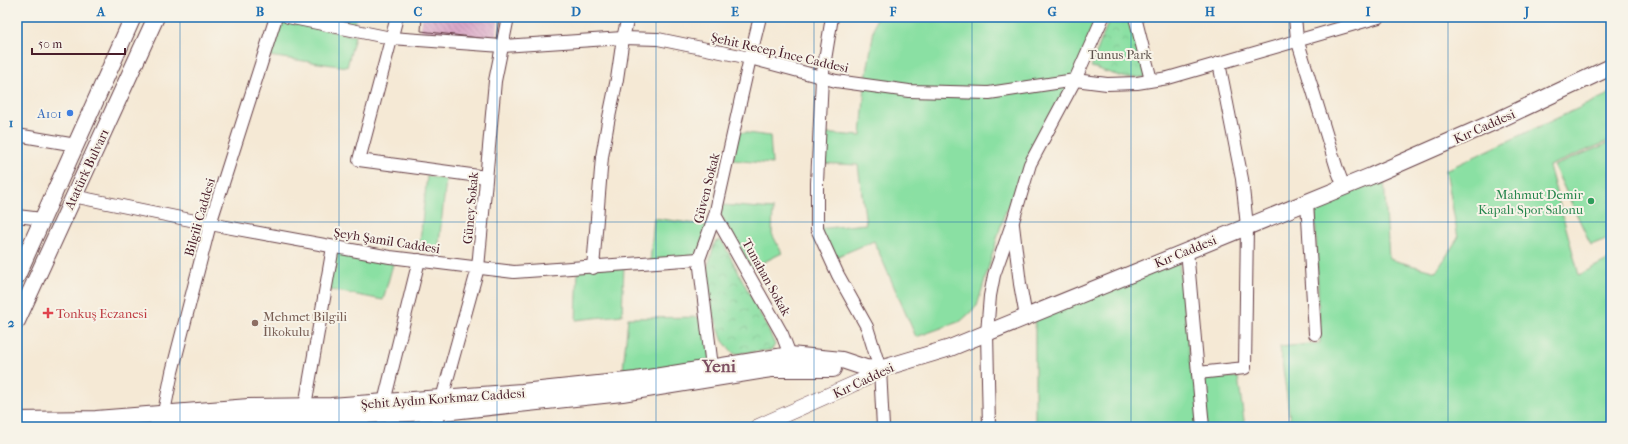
<svg xmlns="http://www.w3.org/2000/svg" width="1628" height="444" font-family="'IM FELL French Canon',serif">
<style>
.green{fill:#8ae0a3;stroke:#6a8067}
.park{fill:url(#park-crowns);stroke:#6a8067}
.building{fill:url(#building-back-hatch)}
.lines{fill:none;stroke-linecap:round;stroke-linejoin:round}
.minor-casing{stroke:#643d44;stroke-width:14}
.tertiary-casing{stroke:#643d44;stroke-width:16}
.secondary-casing{stroke:#643d44;stroke-width:18}
.minor{stroke:#fff;stroke-width:12}
.tertiary{stroke:#fff;stroke-width:15}
.secondary{stroke:#fff;stroke-width:16}
.grid{fill:none;stroke:#1f6fb2;stroke-width:1;stroke-opacity:0.55}
.shop-dot{fill:#3f7fe0;stroke:#f7f3e8;stroke-width:1.5}
.leisure-dot{fill:#2e9e5b;stroke:#f7f3e8;stroke-width:1.5}
.health-dot{fill:#e0444e;stroke:#f7f3e8;stroke-width:1.5}
.education-dot{fill:#8d6e63;stroke:#f7f3e8;stroke-width:1.5}
.labels{text-anchor:middle;stroke-width:4;stroke-linejoin:round;paint-order:stroke}
.street-label{font-size:13px;fill:#4a1f2b;stroke:#f7f3e8}
.park-label{font-size:13px;fill:#5a4f49;stroke:#f7f3e8}
.shop-label{font-size:13px;fill:#366cbe;stroke:#f7f3e8;text-anchor:end}
.leisure-label{font-size:13px;fill:#27864d;stroke:#f7f3e8;text-anchor:end}
.health-label{font-size:13px;fill:#be3a42;stroke:#f7f3e8;text-anchor:start}
.education-label{font-size:13px;fill:#785e54;stroke:#f7f3e8;text-anchor:start}
.district-label{font-size:17px;font-weight:bold;fill:#7d4f62;stroke:#f7f3e8}
.neatline{fill:none;stroke:#1f6fb2;stroke-width:1.5}
.grid-label{font-size:13px;text-anchor:middle;font-weight:bold;fill:#1f6fb2}
</style>
<defs>
<pattern id="park-crowns" width="20" height="18" patternUnits="userSpaceOnUse"><rect width="20" height="18" fill="#8ae0a3"/><path d="M2 6a3 3 0 1 1 6 0M12 15a3 3 0 1 1 6 0" fill="none" stroke="#79c08c"/></pattern>
<pattern id="building-back-hatch" width="6" height="6" patternUnits="userSpaceOnUse"><rect width="6" height="6" fill="#dba8c8"/><path d="M-1 5l2 2M0 0l6 6M5-1l2 2" fill="none" stroke="#b488a3"/></pattern>
</defs>
<rect width="100%" height="100%" fill="#f7f3e8"/>
<filter id="ink" filterUnits="userSpaceOnUse"><feTurbulence type="fractalNoise" baseFrequency=".025" numOctaves="2"/><feDisplacementMap in="SourceGraphic" scale="8" xChannelSelector="R" yChannelSelector="G"/><feConvolveMatrix kernelMatrix="1 2 1 2 8 2 1 2 1" color-interpolation-filters="sRGB"/></filter>
<filter id="wash" filterUnits="userSpaceOnUse"><feTurbulence type="fractalNoise" baseFrequency=".012" numOctaves="4" result="noise"/><feDisplacementMap in="SourceGraphic" scale="16" xChannelSelector="R" yChannelSelector="G"/><feGaussianBlur stdDeviation="0.9" result="paint"/><feColorMatrix in="noise" values="0 0 0 0 0 0 0 0 0 0 0 0 0 0 0 0 0 1.4 0 .05"/><feComposite in="paint" operator="in"/></filter>
<g filter="url(#wash)">
<rect width="100%" height="100%" fill="#f5e9d5"/>
<g class="green">
<polygon points="324,17 356,17 354,24"/>
<polygon points="876,17 1103,17 1075,80 1005,212 977,306 961,321 916,337 874,241 831,259 817,229 866,224 858,165 818,163 820,133 861,136 865,85"/>
<polygon points="281,21 355,36 347,67 268,56"/>
<polygon points="1611,93 1611,140 1549,166 1579,275 1611,258 1611,427 1291,427 1280,347 1320,343 1315,208 1384,178 1389,259 1436,272 1458,238 1446,170"/>
<polygon points="739,132 770,136 772,164 733,160"/>
<polygon points="1611,142 1611,237 1591,245 1554,166"/>
<polygon points="427,176 446,180 438,252 419,250"/>
<polygon points="723,205 773,209 772,234 782,253 752,268 720,214"/>
<polygon points="654,218 711,226 699,259 650,263"/>
<polygon points="333,247 395,257 383,300 326,289"/>
<polygon points="1179,262 1192,377 1238,377 1245,427 1035,427 1035,319"/>
<polygon points="624,265 622,315 576,320 578,269"/>
<polygon points="705,317 712,367 622,381 628,318"/>
</g>
<g class="park">
<polygon points="1110,17 1134,17 1148,77 1126,78 1091,67"/>
<polygon points="720,240 723,243 767,327 775,345 771,350 734,354 723,341 710,306 706,272 715,242"/>
</g>
<g id="blocks">
<polygon class="building" points="422,17 499,17 496,40 421,31"/>
</g>
</g>
<g filter="url(#ink)">
<use href="#blocks" fill-opacity="0" stroke="#643d44" stroke-width="1"/>
<g class="lines">
<g class="minor-casing">
<g id="minor">
<polyline points="288,17 391,38 502,46 623,38 658,39 750,58 836,81 909,91 989,93 1075,80 1107,84 1137,83 1168,78 1379,17"/>
<polyline points="397,17 359,160 486,177"/>
<polyline points="832,17 822,78 817,183 817,229 838,275 867,327 880,369 883,427"/>
<polyline points="1135,17 1151,80"/>
<polyline points="1295,17 1297,39 1337,169 1344,187"/>
<polyline points="17,135 76,145"/>
<polyline points="73,196 210,224 390,257 514,272 699,259"/>
<polyline points="1307,202 1315,334"/>
<polyline points="715,215 782,334 790,355"/>
<polyline points="17,216 42,219"/>
<polyline points="1013,225 1020,284 1026,317"/>
<polyline points="1187,250 1198,373 1245,368 1247,226 1242,179 1219,63"/>
<polyline points="593,268 602,157 608,122 617,79 623,38 628,17"/>
<polyline points="712,367 699,259 715,215 750,58 760,17"/>
<polyline points="1198,373 1203,427"/>
<polyline points="442,398 478,268 495,81 508,17"/>
<polyline points="384,402 419,260"/>
<polyline points="305,406 333,247"/>
<polyline points="436,412 439,427"/>
<polyline points="162,422 172,372 210,224 276,17"/>
<polyline points="989,427 987,333 990,296 994,275 1013,221 1030,164 1075,80 1103,17"/>
</g>
</g>
<g class="tertiary-casing">
<polyline id="tertiary" points="757,427 867,378 880,369"/>
</g>
<g class="secondary-casing">
<g id="secondary">
<polyline points="17,276 133,17"/>
<polyline points="17,321 156,17"/>
<polyline points="17,420 96,419 249,407 331,406 522,392 636,380 790,355 842,360 866,368 880,369 950,348 1371,176 1494,122 1611,67"/>
<polyline points="157,427 237,421 452,411 622,393 771,369 833,369"/>
</g>
</g>
<use href="#minor" class="minor"/>
<use href="#tertiary" class="tertiary"/>
<use href="#secondary" class="secondary"/>
</g>
</g>
<path class="grid" d="M 180,17 L 180,427M 339,17 L 339,427M 497,17 L 497,427M 656,17 L 656,427M 814,17 L 814,427M 972,17 L 972,427M 1131,17 L 1131,427M 1289,17 L 1289,427M 1448,17 L 1448,427M 17,222 L 1611,222"/>
<circle class="shop-dot" cx="70" cy="113" r="4"/>
<circle class="leisure-dot" cx="1591" cy="201" r="4"/>
<path class="health-dot" d="M46 307h4v4h4v4h-4v4h-4v-4h-4v-4h4z"/>
<circle class="education-dot" cx="255" cy="323" r="4"/>
<g class="labels">
<g class="street-label">
<text transform="translate(780 52) rotate(13)" y="5">Şehit Recep İnce Caddesi</text>
<text transform="translate(1484 126) rotate(-24)" y="5">Kır Caddesi</text>
<text transform="translate(86 169) rotate(-65)" y="5">Atatürk Bulvarı</text>
<text transform="translate(706 188) rotate(-76)" y="5">Güven Sokak</text>
<text transform="translate(470 208) rotate(-85)" y="5">Güney Sokak</text>
<text transform="translate(199 217) rotate(-74)" y="5">Bilgili Caddesi</text>
<text transform="translate(387 240) rotate(9)" y="5">Şeyh Şamil Caddesi</text>
<text transform="translate(1185 251) rotate(-22)" y="5">Kır Caddesi</text>
<text transform="translate(767 277) rotate(61)" y="5">Tunahan Sokak</text>
<text transform="translate(863 380) rotate(-25)" y="5">Kır Caddesi</text>
<text transform="translate(443 398) rotate(-4)" y="5">Şehit Aydın Korkmaz Caddesi</text>
</g>
<g class="park-label">
<text x="1120" y="59">Tunus Park</text>
</g>
<g class="shop-label">
<text x="62" y="118">A101</text>
</g>
<g class="leisure-label">
<text x="1583" y="199">Mahmut Demir<tspan x="1583" dy="15">Kapalı Spor Salonu</tspan></text>
</g>
<g class="health-label">
<text x="56" y="318">Tonkuş Eczanesi</text>
</g>
<g class="education-label">
<text x="263" y="321">Mehmet Bilgili<tspan x="263" dy="15">İlkokulu</tspan></text>
</g>
<g class="district-label">
<text x="719" y="372">Yeni</text>
</g>
</g>
<rect width="1628" height="444" fill="none" stroke="#f7f3e8" stroke-width="44"/>
<path d="M32 48v6h93v-6" fill="none" stroke="#4a1f2b" stroke-width="2"/>
<text x="38" y="48" font-size="12" fill="#4a1f2b" stroke="#f7f3e8" stroke-width="3" paint-order="stroke">50 m</text>
<rect x="22" y="22" width="1584" height="400" class="neatline"/>
<g class="grid-label">
<text x="101" y="16">A</text>
<text x="260" y="16">B</text>
<text x="418" y="16">C</text>
<text x="576" y="16">D</text>
<text x="735" y="16">E</text>
<text x="893" y="16">F</text>
<text x="1052" y="16">G</text>
<text x="1210" y="16">H</text>
<text x="1368" y="16">I</text>
<text x="1527" y="16">J</text>
<text x="11" y="127">1</text>
<text x="11" y="327">2</text>
</g>
</svg>
